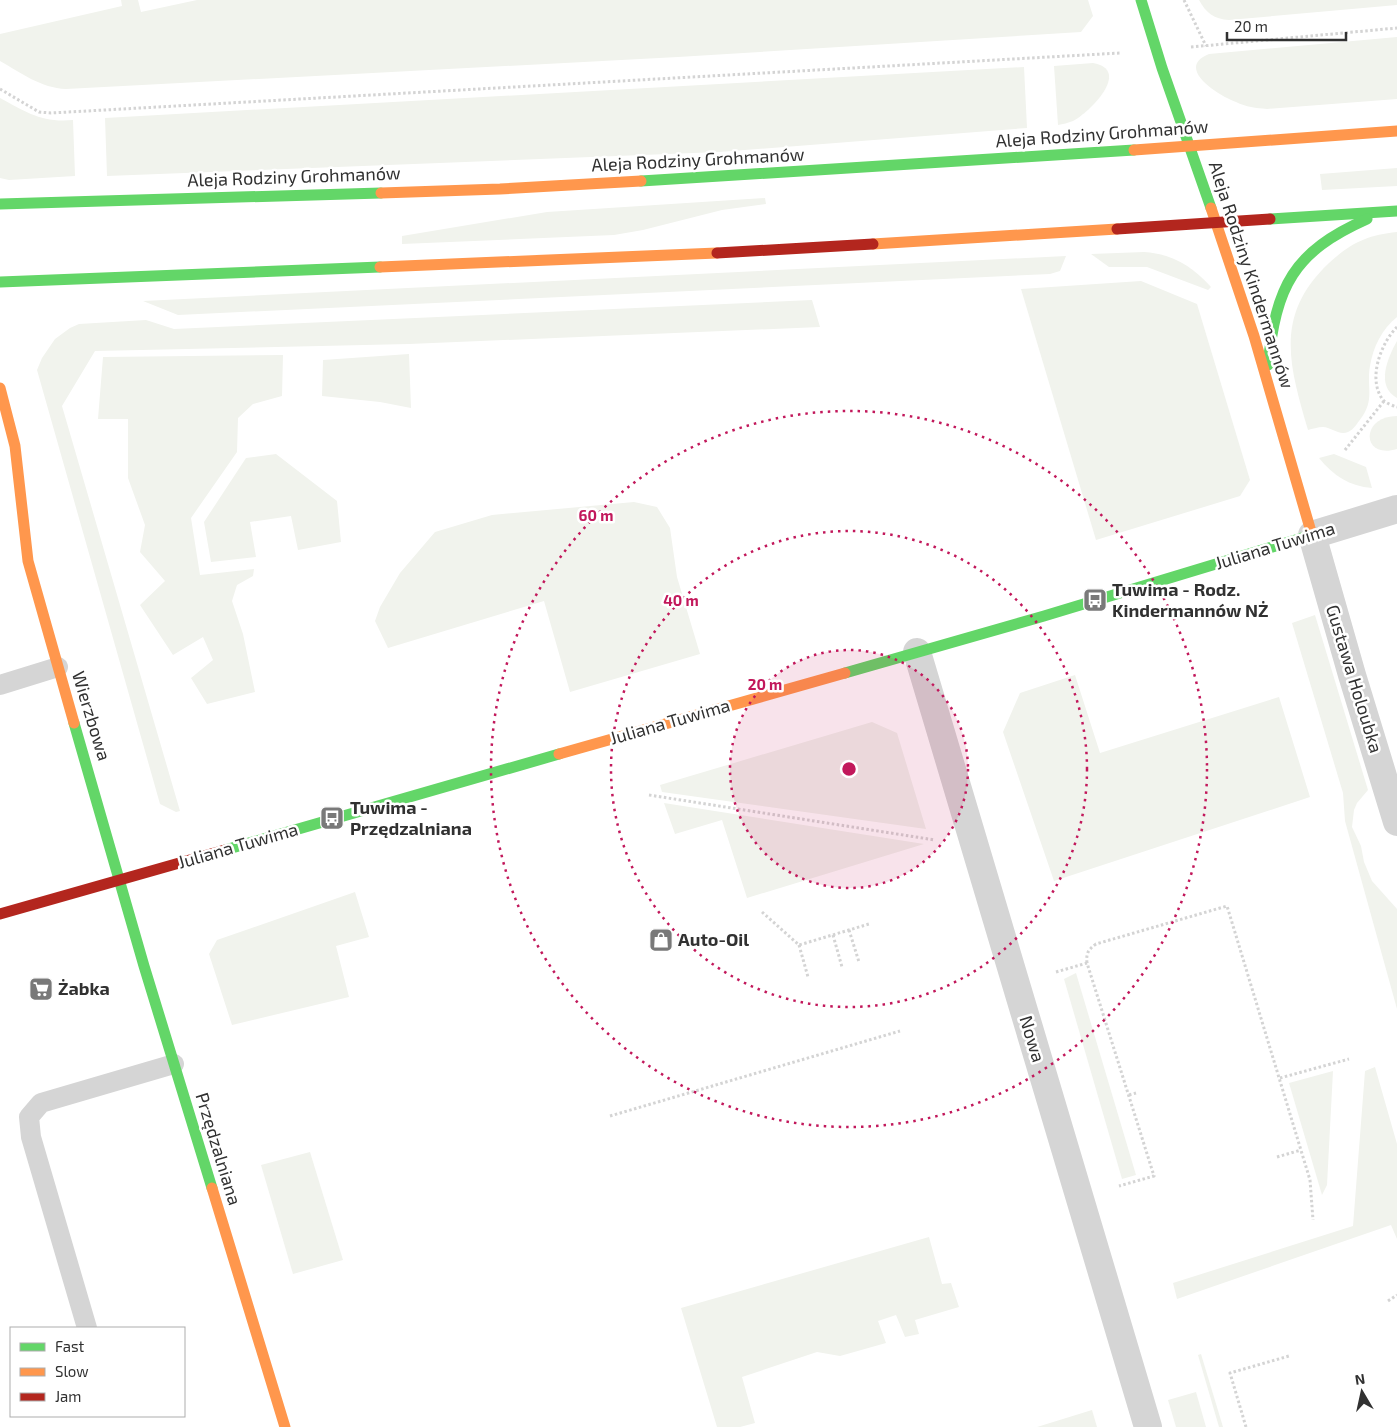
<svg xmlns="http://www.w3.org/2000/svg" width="1397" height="1427" font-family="'Exo 2',sans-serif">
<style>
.green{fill:#f1f3ed}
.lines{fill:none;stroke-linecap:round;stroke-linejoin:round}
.path{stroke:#d4d4d4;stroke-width:3;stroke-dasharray:2.5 2.5;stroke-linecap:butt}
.lane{stroke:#d5d5d5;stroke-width:20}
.street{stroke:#d5d5d5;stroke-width:28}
.fast{stroke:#63d668;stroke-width:11}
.slow{stroke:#ff974d;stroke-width:11}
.jam{stroke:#b3261e;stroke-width:11}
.ring{fill:none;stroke:#c2185b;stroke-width:2.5;stroke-dasharray:2.5 5}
.labels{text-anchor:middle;stroke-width:5;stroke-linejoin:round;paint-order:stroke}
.street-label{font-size:18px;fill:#313131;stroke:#fff}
.poi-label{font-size:18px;font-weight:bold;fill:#313131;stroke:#fff;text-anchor:start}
.centre{fill:#c2185b;stroke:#fff;stroke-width:2.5}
.ring-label{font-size:15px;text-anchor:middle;font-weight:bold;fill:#c2185b;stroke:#fff;stroke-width:5;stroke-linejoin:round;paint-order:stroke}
</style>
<rect width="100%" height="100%" fill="#fff"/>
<g class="green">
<path d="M 121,0 L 138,0 L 141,12 L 197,0 L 1088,0 L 1093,16 L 1081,32 L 678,57 L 66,89 C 41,88 21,73 0,61 L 0,34 L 122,6 Z"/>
<path d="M 1199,0 L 1397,0 L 1397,5 L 1229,20 C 1214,19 1206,13 1199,0 Z"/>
<path d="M 1397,37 L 1397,99 L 1267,109 C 1256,108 1246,107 1236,102 C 1219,96 1174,68 1209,54 Z"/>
<path d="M 1093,63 C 1132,70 1090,112 1073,121 C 1068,123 1063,124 1058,125 L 1054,66 Z"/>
<polygon points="1024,67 1027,128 719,152 107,176 105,118"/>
<path d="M 0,98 C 26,112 42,123 73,120 L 75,176 L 9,180 L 0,178 Z"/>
<polygon points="1397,168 1397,186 1322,190 1320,174"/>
<polygon points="765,198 766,204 722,210 643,230 614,235 402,244 402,236 547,212"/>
<path d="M 1397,232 L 1397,317 C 1382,329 1373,347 1370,366 C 1366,388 1376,400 1359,421 C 1356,425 1353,430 1348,432 C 1339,436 1331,427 1323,427 C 1318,427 1312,429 1308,430 C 1289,365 1274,315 1329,263 C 1351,243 1367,235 1397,232 Z"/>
<path d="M 1144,252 C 1173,254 1192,266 1211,287 L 1208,290 L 1147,267 L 1109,267 L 1091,254 Z"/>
<polygon points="1066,256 1060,271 1050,274 178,315 143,301"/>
<polygon points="1141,281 1197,304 1250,480 1240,496 1096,540 1021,289"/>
<polygon points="812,300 820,327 409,344 95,351 62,406 180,811 176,812 160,804 37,370 42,358 55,339 70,328 79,324 146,320 174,329"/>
<path d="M 1397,341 L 1397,398 C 1375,386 1388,357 1397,341 Z"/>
<polygon points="409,354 411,408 380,402 322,396 323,360"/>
<polygon points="283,355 282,396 253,404 238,418 237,452 191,518 200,575 254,569 253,576 237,585 232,601 243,634 255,692 207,704 191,678 213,660 203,637 173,655 140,605 165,581 140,552 145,525 128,478 128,419 98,419 103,357"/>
<path d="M 1397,416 L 1397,449 C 1361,460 1360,416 1397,416 Z"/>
<polygon points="276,454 337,501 341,542 298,550 291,516 250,522 256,557 211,562 204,522 246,458"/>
<path d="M 1334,454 L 1366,467 L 1372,488 C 1349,486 1334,476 1319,458 Z"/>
<polygon points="634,502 657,507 670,528 677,577 700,654 570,692 544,601 388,648 375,621 380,607 400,573 435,532 492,515"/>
<polygon points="1315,615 1368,790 1357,803 1354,810 1352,827 1361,846 1364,862 1372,881 1397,909 1397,1009 1345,821 1343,793 1292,623"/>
<polygon points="1075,675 1100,753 1279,697 1310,797 1054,881 1003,732 1020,693"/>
<polygon points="872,722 897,733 926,829 662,792 660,785"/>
<polygon points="664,803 924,844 747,898 722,820 675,834"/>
<polygon points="355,892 369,937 336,946 349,997 232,1025 209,954 217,940"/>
<polygon points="1076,973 1136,1175 1122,1179 1064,979"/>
<polygon points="1375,1067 1397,1144 1397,1239 1391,1225 1177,1299 1173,1283 1353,1226 1365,1071"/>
<polygon points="1333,1071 1327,1185 1322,1195 1289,1083"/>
<polygon points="310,1152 343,1260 293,1274 261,1165"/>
<polygon points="929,1237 942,1284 951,1283 959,1307 915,1320 919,1334 905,1337 896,1315 878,1321 886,1343 840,1356 817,1352 742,1377 755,1423 740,1427 717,1427 681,1308"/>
<polygon points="1201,1354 1223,1427 1219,1427 1198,1355"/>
<polygon points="1196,1392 1206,1427 1176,1427 1168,1400"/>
<polygon points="1092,1410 1097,1427 1037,1427"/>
</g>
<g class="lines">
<g class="path">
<polyline points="1184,0 1206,46"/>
<polyline points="1191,47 1397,28"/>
<polyline points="0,89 39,112 51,113 1120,53"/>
<path d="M 1397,327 C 1381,343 1367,379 1383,400 C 1386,403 1393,406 1397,407"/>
<polyline points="1345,450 1384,401"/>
<polyline points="649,795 935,840"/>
<polyline points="762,912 799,945 869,924"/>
<polyline points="849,930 859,962"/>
<polyline points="833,935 842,967"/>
<polyline points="799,945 808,977"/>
<path d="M 1087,963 C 1086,953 1088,950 1096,944 L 1227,906 L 1310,1180 L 1313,1220"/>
<polyline points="1056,972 1087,963 1154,1176 1119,1186"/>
<polyline points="1280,1078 1349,1059"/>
<polyline points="1129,1095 1136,1093"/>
<polyline points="610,1116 900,1031"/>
<polyline points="1277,1157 1301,1150"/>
<polyline points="1388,1301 1397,1295"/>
<polyline points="1246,1427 1230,1373 1289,1356"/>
</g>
<g class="lane">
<polyline points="0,685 58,667"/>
<polyline points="87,1328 31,1137 29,1117 41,1103 174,1064"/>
</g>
<g class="street">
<polyline points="1397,509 1312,535 1352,675 1397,822"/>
<polyline points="917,652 1148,1427"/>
</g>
<g class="fast">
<polyline points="1141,0 1162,68 1211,208"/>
<polyline points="641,181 1134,150"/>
<polyline points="0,204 381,193"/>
<polyline points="1270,219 1397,211"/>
<polyline points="0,282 380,267"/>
<path d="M 1268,365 C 1276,286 1293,252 1367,219"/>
<polyline points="845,673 1044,616 1312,535"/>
<polyline points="74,723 144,966 212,1188"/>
<polyline points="225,850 559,754"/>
</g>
<g class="slow">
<polyline points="1134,150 1397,131"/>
<polyline points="381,193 500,189 641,181"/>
<polyline points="1211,208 1254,336 1312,535"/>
<polyline points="873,244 1117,229"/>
<polyline points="380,267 717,253"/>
<polyline points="0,388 15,446 28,561 74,723"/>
<polyline points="559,754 845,673"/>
<polyline points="212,1188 285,1427"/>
</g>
<g class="jam">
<polyline points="1117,229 1270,219"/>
<polyline points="717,253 873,244"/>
<polyline points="0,914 225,850"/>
</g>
</g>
<circle cx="849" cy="769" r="119" fill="#c2185b" fill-opacity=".12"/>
<g class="ring">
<circle cx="849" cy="769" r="119"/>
<circle cx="849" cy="769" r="238"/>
<circle cx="849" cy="769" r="358"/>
</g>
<defs>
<g id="bus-square" transform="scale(1.25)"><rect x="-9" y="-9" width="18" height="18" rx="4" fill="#797979" stroke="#fff"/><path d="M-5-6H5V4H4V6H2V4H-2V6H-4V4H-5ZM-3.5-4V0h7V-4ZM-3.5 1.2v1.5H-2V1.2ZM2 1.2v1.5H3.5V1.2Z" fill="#fff"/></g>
<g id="shop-square" transform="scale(1.25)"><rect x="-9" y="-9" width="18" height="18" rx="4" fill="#797979" stroke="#fff"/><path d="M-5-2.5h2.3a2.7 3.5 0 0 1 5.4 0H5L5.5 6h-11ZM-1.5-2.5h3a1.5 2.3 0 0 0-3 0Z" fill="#fff"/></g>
<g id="supermarket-square" transform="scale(1.25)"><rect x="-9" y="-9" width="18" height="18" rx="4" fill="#797979" stroke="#fff"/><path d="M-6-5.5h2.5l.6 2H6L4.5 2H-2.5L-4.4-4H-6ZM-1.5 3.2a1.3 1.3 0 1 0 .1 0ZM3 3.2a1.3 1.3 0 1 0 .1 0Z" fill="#fff"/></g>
</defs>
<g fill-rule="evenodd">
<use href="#bus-square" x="1095" y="600"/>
<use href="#bus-square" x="332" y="818"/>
<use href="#shop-square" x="661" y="940"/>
<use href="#supermarket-square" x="41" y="989"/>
</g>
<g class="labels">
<g class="street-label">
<text transform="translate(1102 134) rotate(-4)" y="6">Aleja Rodziny Grohmanów</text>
<text transform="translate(698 160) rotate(-3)" y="6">Aleja Rodziny Grohmanów</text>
<text transform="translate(294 177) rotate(-2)" y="6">Aleja Rodziny Grohmanów</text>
<text transform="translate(1251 275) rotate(72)" y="6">Aleja Rodziny Kindermannów</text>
<text transform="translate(1275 546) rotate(-17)" y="6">Juliana Tuwima</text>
<text transform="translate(1354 679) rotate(73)" y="6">Gustawa Holoubka</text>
<text transform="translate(91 716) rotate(73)" y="6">Wierzbowa</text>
<text transform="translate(670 722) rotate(-16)" y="6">Juliana Tuwima</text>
<text transform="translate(238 846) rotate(-16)" y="6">Juliana Tuwima</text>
<text transform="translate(1032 1039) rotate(73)" y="6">Nowa</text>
<text transform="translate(218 1149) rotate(73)" y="6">Przędzalniana</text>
</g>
<g class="poi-label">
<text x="1112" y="596">Tuwima - Rodz.<tspan x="1112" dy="21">Kindermannów NŻ</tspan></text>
<text x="350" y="814">Tuwima -<tspan x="350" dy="21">Przędzalniana</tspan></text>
<text x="678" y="946">Auto-Oil</text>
<text x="58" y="995">Żabka</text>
</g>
</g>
<circle cx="849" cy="769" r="8" class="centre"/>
<g class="ring-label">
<text x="596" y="521">60 m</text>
<text x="681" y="606">40 m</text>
<text x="765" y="690">20 m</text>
</g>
<rect x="10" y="1327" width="175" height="90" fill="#ffffff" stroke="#adadad"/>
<rect x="20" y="1343" width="25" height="8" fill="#63d668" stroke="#adadad"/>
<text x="55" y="1352" font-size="15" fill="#313131">Fast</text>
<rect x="20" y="1368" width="25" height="8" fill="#ff974d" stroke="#adadad"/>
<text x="55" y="1377" font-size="15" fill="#313131">Slow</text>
<rect x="20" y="1393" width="25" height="8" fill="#b3261e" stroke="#adadad"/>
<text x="55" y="1402" font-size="15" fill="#313131">Jam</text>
<g transform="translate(1362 1392) rotate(351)" stroke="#ffffff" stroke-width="4" paint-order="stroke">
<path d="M0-4L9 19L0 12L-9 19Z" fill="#313131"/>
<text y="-8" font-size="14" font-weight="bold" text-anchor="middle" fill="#313131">N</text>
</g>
<path d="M1227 32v8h119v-8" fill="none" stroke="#313131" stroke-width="2.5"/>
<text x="1234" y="32" font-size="15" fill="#313131" stroke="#ffffff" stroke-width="4" paint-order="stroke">20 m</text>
</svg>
